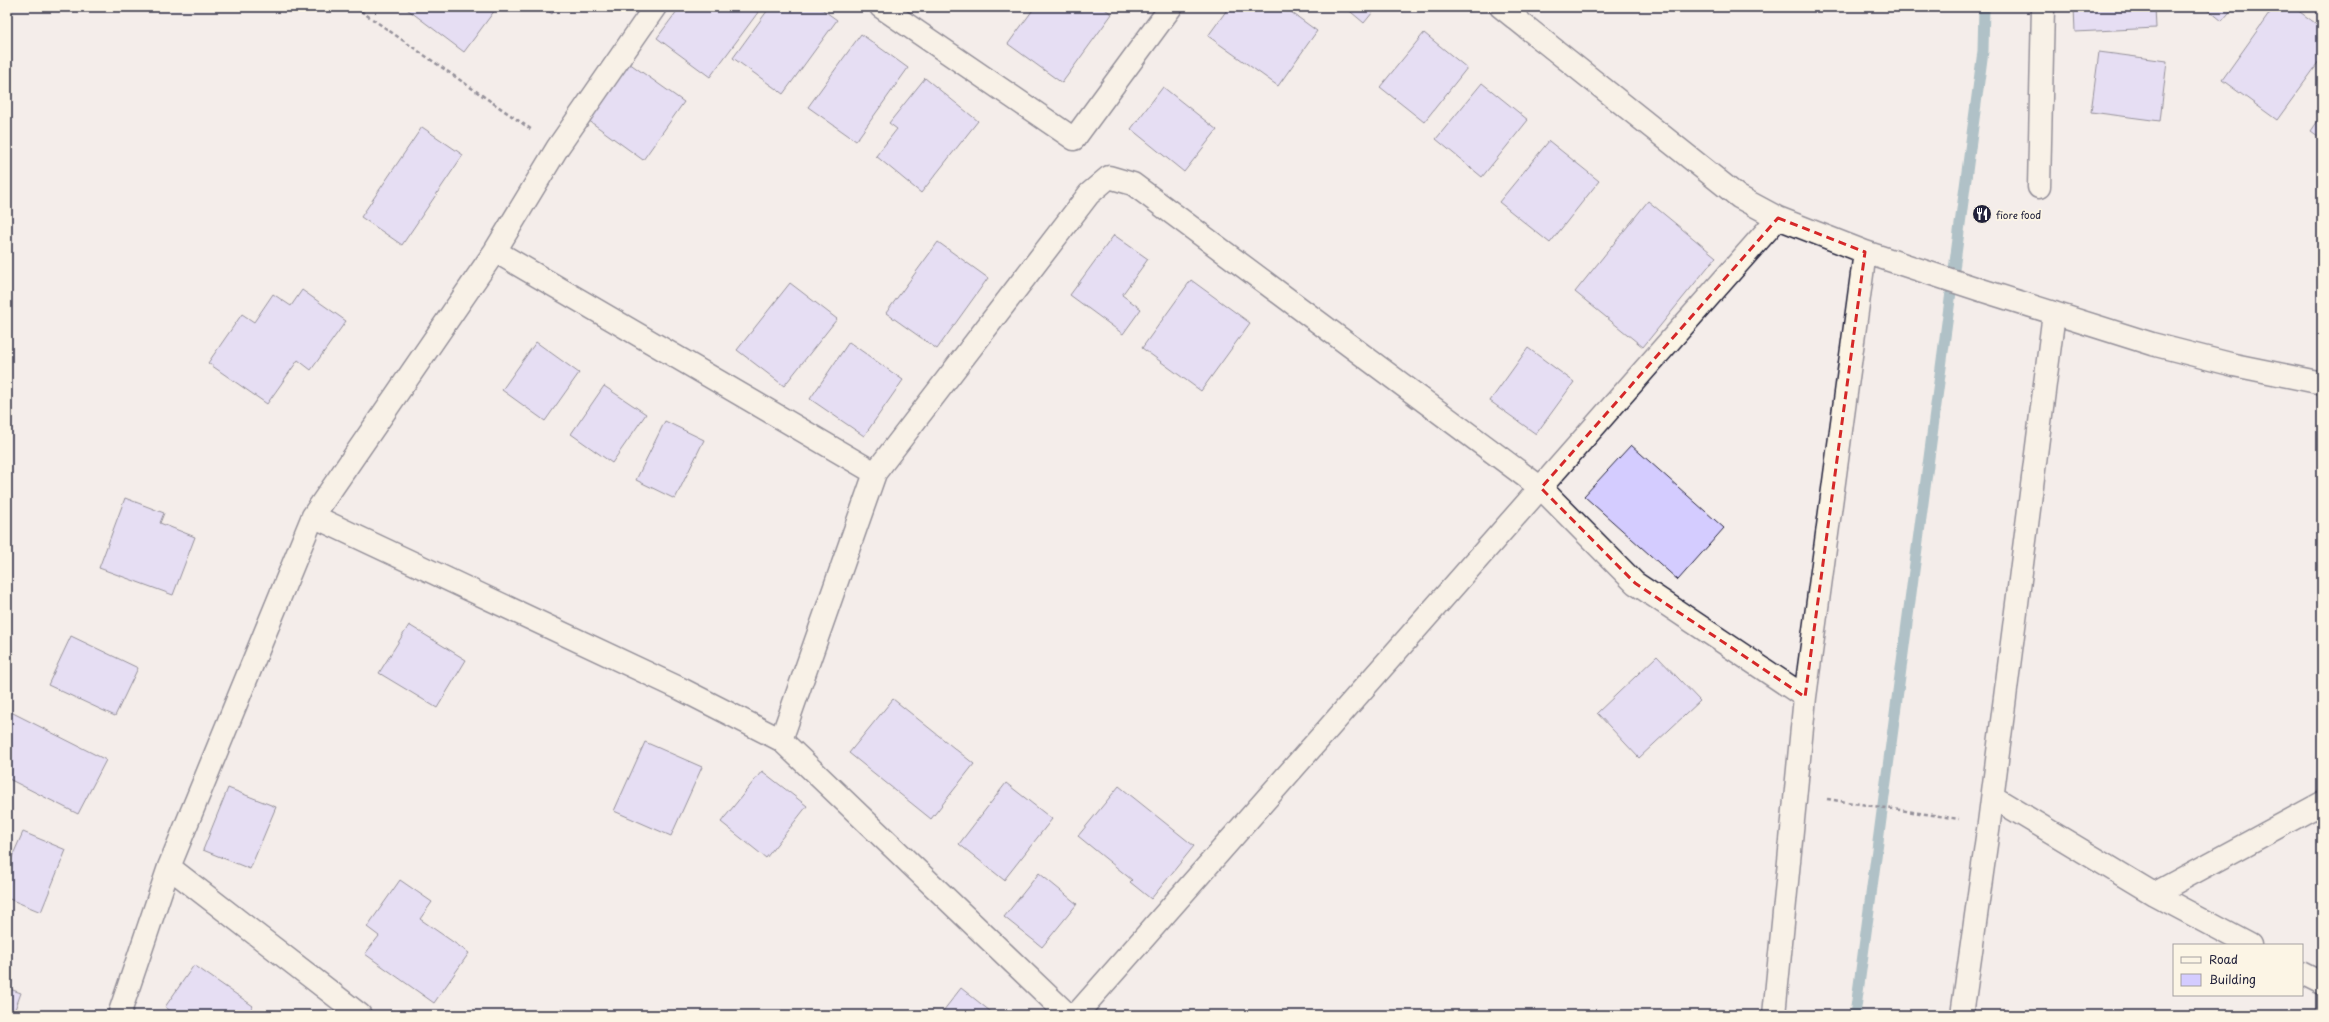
<svg xmlns="http://www.w3.org/2000/svg" width="2329" height="1022" font-family="'Playpen Sans',sans-serif">
	<style>
		.lines { fill: none; stroke-linecap: round; stroke-linejoin: round }
		.stream { stroke: #5d8d9d; stroke-width: 11 }
		.building { fill: #d4ccff; stroke: #22223b }
		.minor-casing { stroke: #22223b; stroke-width: 25 }
		.path { stroke: #22223b; stroke-width: 2.5; stroke-dasharray: 4 3; stroke-linecap: butt }
		.minor { stroke: #fcf5e5; stroke-width: 22 }
		.marked { fill: none; stroke: #d62828; stroke-width: 3; stroke-dasharray: 8 5; stroke-linejoin: round }
		.labels { text-anchor: middle; dominant-baseline: central; stroke-width: 3.5; stroke-linejoin: round; paint-order: stroke }
		.poi-label { font-size: 10px; fill: #22223b; stroke: #fcf5e5; text-anchor: start }
	</style>
	<rect width="100%" height="100%" fill="#f4edea"/>
	<filter id="ink" filterUnits="userSpaceOnUse"><feTurbulence type="fractalNoise" baseFrequency=".025" numOctaves="2"/><feDisplacementMap in="SourceGraphic" scale="8" xChannelSelector="R" yChannelSelector="G"/><feConvolveMatrix kernelMatrix="1 2 1 2 8 2 1 2 1" color-interpolation-filters="sRGB"/></filter>
	<g filter="url(#ink)">
		<g class="lines">
			<path class="stream" d="M1855 1015 1983 51 1984 7"/>
		</g>
		<path class="building" d="M409 7H491L495 10 464 52 407 9Z
			M542 7H557L552 14Z
			M680 7H762L710 77 657 38Z
			M770 7H819L837 20 783 94 733 58Z
			M1035 7H1102L1112 14 1062 83 1008 44Z
			M1229 7H1284L1317 31 1278 86 1208 36Z
			M1345 7H1377L1364 23Z
			M2074 7H2155L2156 28 2075 32Z
			M2205 7H2234L2222 21Z
			M2274 7H2293L2322 28V58L2277 120 2222 80Z
			M1424 33 1467 68 1424 122 1380 87Z
			M861 34 908 68 856 141 808 107Z
			M2099 52 2167 61 2160 121 2091 112Z
			M629 63 684 102 643 160 588 120Z
			M925 78 978 121 921 193 876 156 897 129 889 123Z
			M1482 83 1528 120 1482 177 1436 139Z
			M1163 87 1217 130 1184 172 1131 129Z
			M2322 115V139L2311 131Z
			M422 127 463 155 402 245 361 217Z
			M1549 141 1599 181 1550 243 1499 202Z
			M1648 201 1716 257 1643 347 1575 292Z
			M1114 235 1148 259 1122 295 1141 309 1123 334 1070 295Z
			M938 242 988 278 937 349 886 313Z
			M1191 280 1250 323 1201 391 1142 348Z
			M790 283 837 319 784 386 737 350Z
			M302 290 346 321 311 370 298 360 267 404 208 363 242 314 254 322 273 294 291 306Z
			M536 342 579 373 545 421 502 390Z
			M849 342 903 380 864 436 810 399Z
			M1528 348 1574 382 1536 434 1490 401Z
			M604 386 646 414 612 463 571 434Z
			M665 421 704 440 675 499 636 480Z
			M1631 445 1724 528 1678 580 1584 496Z
			M125 498 164 513 160 523 195 537 173 595 99 568Z
			M409 625 466 660 437 708 379 673Z
			M71 636 138 668 115 716 48 685Z
			M1657 656 1700 701 1639 758 1597 713Z
			M893 699 974 764 931 819 849 753Z
			M7 710 106 760 78 814 7 778Z
			M645 742 702 767 671 836 614 811Z
			M762 771 807 806 766 858 721 822Z
			M1006 783 1052 819 1004 880 959 844Z
			M1119 786 1194 846 1151 899 1130 882 1132 880 1078 836Z
			M228 788 276 807 250 869 203 850Z
			M23 832 66 850 41 912 7 898V868Z
			M1039 873 1077 904 1042 947 1004 917Z
			M400 880 432 902 420 919 469 953 434 1003 365 954 379 936 367 927Z
			M194 965 253 1006 246 1015H177L165 1007Z
			M7 988 21 993 13 1015H7Z
			M961 988 995 1015H940Z"/>
		<g class="lines">
			<defs>
				<path id="minor" d="M881 7 1074 139 1171 7
					M1501 7 1739 197 1778 218 1865 252 1981 290 2152 344 2234 365 2322 383
					M2039 187 2043 7
					M495 251 875 473
					M313 516 681 689 781 740 1068 1015
					M781 740 875 473 1089 194 1109 177 1133 184 1541 488 1635 583 1805 697
					M1993 797 2154 894 2250 945
					M169 867 360 1015
					M2154 894 2322 803
					M2302 973 2322 983
					M119 1015 169 867 313 516 495 251 558 147 655 7
					M1076 1015 1778 218
					M1774 1015 1805 697 1865 252
					M1962 1015 1989 823 2054 313"/>
			</defs>
			<use href="#minor" class="minor-casing"/>
			<path class="path" d="M355 7 532 130
				M1827 799 1959 819"/>
			<use href="#minor" class="minor"/>
		</g>
	</g>
	<path d="M0 0H2329V1022H0ZM1778 218 1865 252 1805 697 1635 583 1541 488Z" fill="#f4edea" fill-opacity=".55" fill-rule="evenodd"/>
	<path class="marked" d="M1778 218 1865 252 1805 697 1635 583 1541 488Z"/>
	<defs>
		<symbol id="restaurant-disc" viewBox="-11 -11 22 22"><circle r="9.5" fill="#22223b" stroke="#fcf5e5"/><path d="M-5-6h1v4h1v-4h1v4h1v-4h1v5L-1.5 .5V6h-2V.5L-5-1ZM5-6V6H3V1.5H1.5Q1.5-4 5-6Z" fill="#fff"/></symbol>
	</defs>
	<g fill-rule="evenodd">
		<use href="#restaurant-disc" x="1971" y="203" width="22" height="22"/>
	</g>
	<g class="labels">
		<g class="poi-label">
			<text x="1996" y="214">fiore food</text>
		</g>
	</g>
	<rect width="2329" height="1022" fill="none" stroke="#fcf5e5" stroke-width="24"/>
	<rect x="12" y="12" width="2305" height="998" fill="none" stroke="#22223b" stroke-width="1.5" filter="url(#ink)"/>
	<rect x="2173" y="944" width="130" height="52" fill="#fcf5e5" stroke="#a5a1a1"/>
	<rect x="2181" y="957" width="20" height="6" fill="#fcf5e5" stroke="#a5a1a1"/>
	<text x="2209" y="964" font-size="12" fill="#22223b">Road</text>
	<rect x="2181" y="974" width="20" height="12" fill="#d4ccff" stroke="#a5a1a1"/>
	<text x="2209" y="984" font-size="12" fill="#22223b">Building</text>
</svg>
